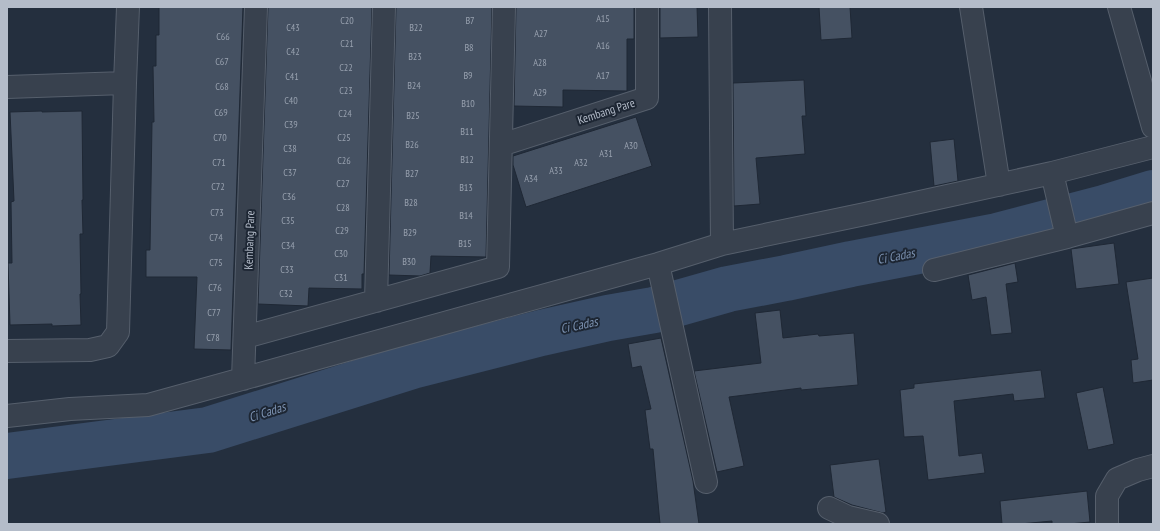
<svg xmlns="http://www.w3.org/2000/svg" width="1160" height="531" font-family="'PT Sans Narrow',sans-serif">
	<style>
		.lines { fill: none; stroke-linecap: round; stroke-linejoin: round }
		.river { stroke: #394c67; stroke-width: 46 }
		.building { fill: #455162; stroke: #1f2835 }
		.minor-casing { stroke: #565f6c; stroke-width: 24 }
		.minor { stroke: #38414e; stroke-width: 22 }
		.labels { text-anchor: middle; dominant-baseline: central; stroke-width: 4; stroke-linejoin: round; paint-order: stroke }
		.number-label { font-size: 10px; fill: #98a1af }
		.street-label { font-size: 12px; fill: #b4bcc9; stroke: #1d2633 }
		.water-label { font-size: 13px; font-style: italic; fill: #7c92b1; stroke: #1d2633 }
	</style>
	<rect width="100%" height="100%" fill="#242f3e"/>
	<g class="lines">
		<path class="river" d="M7 456 208 430 412 366 541 333 608 318 654 310 728 289 786 278 851 264 997 236 1104 208 1153 193"/>
	</g>
	<path class="building" d="M159 7H243L231 350 194 349 197 277H146V250H150L152 122H154L153 66H156V35H159Z
		M268 7H372L364 274H362V289L309 288 308 306 258 304Z
		M396 7H492L486 257 431 256 430 273 420 276 389 275Z
		M516 7H634V39H627V91L563 90V107L514 106Z
		M660 7H697L698 37 660 38Z
		M819 7H850L852 38 821 40Z
		M804 80 806 116H802L805 154 756 158 760 204 734 206 733 83Z
		M42 111V112L82 111 83 200H82L83 234H80L81 294H80L81 325 52 326V324L10 325 8 263H12L11 202 14 201 10 112Z
		M636 117 652 166 526 207 513 165V156Z
		M954 139 958 181 934 186 930 142Z
		M1114 243 1119 284 1076 289 1071 249Z
		M1015 263 1018 282 1006 284 1012 333 991 335 986 297 972 300 968 275Z
		M1153 278V380L1133 383 1131 360 1138 359 1126 282Z
		M780 310 783 338 818 334 819 336 854 333 858 385 801 390V388L729 397 744 466 717 472 694 371 761 363 755 313Z
		M661 338 693 481 699 524H660L653 449H650L645 410 651 409 641 366 632 368 628 344Z
		M1041 370 1045 398 1014 401 1013 394 954 401 959 456 982 453 985 473 928 480 923 436 904 437 900 390 914 388V384Z
		M1103 387 1114 444 1088 450 1076 393Z
		M879 459 886 512 883 513 852 505 834 497 830 465Z
		M1087 491 1090 522 1069 524H1052V521L1020 524H1002L1000 501Z"/>
	<g class="lines">
		<defs>
			<path id="minor" d="M720 7 722 244
				M971 7 999 185
				M1119 7 1153 127
				M7 87 125 83
				M501 145 647 98V7
				M1052 173 1067 237 1153 213
				M658 264 706 482
				M934 270 1067 237
				M376 301 384 7
				M245 337 498 267 504 7
				M7 351 90 350 108 346 118 332 125 83 128 7
				M243 379 256 7
				M7 416 70 409 148 405 658 264 722 244 865 214 1052 173 1153 147
				M829 508 848 517 878 524
				M1107 524V496L1117 479 1138 470 1153 466"/>
		</defs>
		<use href="#minor" class="minor-casing"/>
		<use href="#minor" class="minor"/>
	</g>
	<g class="labels">
		<g class="number-label">
			<text x="603" y="18">A15</text>
			<text x="347" y="20">C20</text>
			<text x="470" y="20">B7</text>
			<text x="293" y="27">C43</text>
			<text x="416" y="27">B22</text>
			<text x="541" y="33">A27</text>
			<text x="223" y="36">C66</text>
			<text x="347" y="43">C21</text>
			<text x="603" y="45">A16</text>
			<text x="469" y="47">B8</text>
			<text x="293" y="51">C42</text>
			<text x="415" y="56">B23</text>
			<text x="222" y="61">C67</text>
			<text x="540" y="62">A28</text>
			<text x="346" y="67">C22</text>
			<text x="468" y="75">B9</text>
			<text x="603" y="75">A17</text>
			<text x="292" y="76">C41</text>
			<text x="414" y="85">B24</text>
			<text x="222" y="86">C68</text>
			<text x="346" y="90">C23</text>
			<text x="540" y="92">A29</text>
			<text x="291" y="100">C40</text>
			<text x="468" y="103">B10</text>
			<text x="221" y="112">C69</text>
			<text x="345" y="113">C24</text>
			<text x="413" y="115">B25</text>
			<text x="291" y="124">C39</text>
			<text x="467" y="131">B11</text>
			<text x="220" y="137">C70</text>
			<text x="344" y="137">C25</text>
			<text x="412" y="144">B26</text>
			<text x="631" y="145">A30</text>
			<text x="290" y="148">C38</text>
			<text x="606" y="153">A31</text>
			<text x="467" y="159">B12</text>
			<text x="344" y="160">C26</text>
			<text x="219" y="162">C71</text>
			<text x="581" y="162">A32</text>
			<text x="556" y="170">A33</text>
			<text x="290" y="172">C37</text>
			<text x="412" y="173">B27</text>
			<text x="531" y="178">A34</text>
			<text x="343" y="183">C27</text>
			<text x="218" y="186">C72</text>
			<text x="466" y="187">B13</text>
			<text x="289" y="196">C36</text>
			<text x="411" y="202">B28</text>
			<text x="343" y="207">C28</text>
			<text x="217" y="212">C73</text>
			<text x="466" y="215">B14</text>
			<text x="288" y="220">C35</text>
			<text x="342" y="230">C29</text>
			<text x="410" y="232">B29</text>
			<text x="216" y="237">C74</text>
			<text x="465" y="243">B15</text>
			<text x="288" y="245">C34</text>
			<text x="341" y="253">C30</text>
			<text x="409" y="261">B30</text>
			<text x="216" y="262">C75</text>
			<text x="287" y="269">C33</text>
			<text x="341" y="277">C31</text>
			<text x="215" y="287">C76</text>
			<text x="286" y="293">C32</text>
			<text x="214" y="312">C77</text>
			<text x="213" y="337">C78</text>
		</g>
		<g class="street-label">
			<text transform="translate(606 111) rotate(-18)">Kembang Pare</text>
			<text transform="translate(249 240) rotate(-88)">Kembang Pare</text>
		</g>
		<g class="water-label">
			<text transform="translate(896 256) rotate(-11)">Ci Cadas</text>
			<text transform="translate(579 325) rotate(-12)">Ci Cadas</text>
			<text transform="translate(267 412) rotate(-18)">Ci Cadas</text>
		</g>
	</g>
	<rect width="1160" height="531" fill="none" stroke="#b4bcc9" stroke-width="16"/>
</svg>
